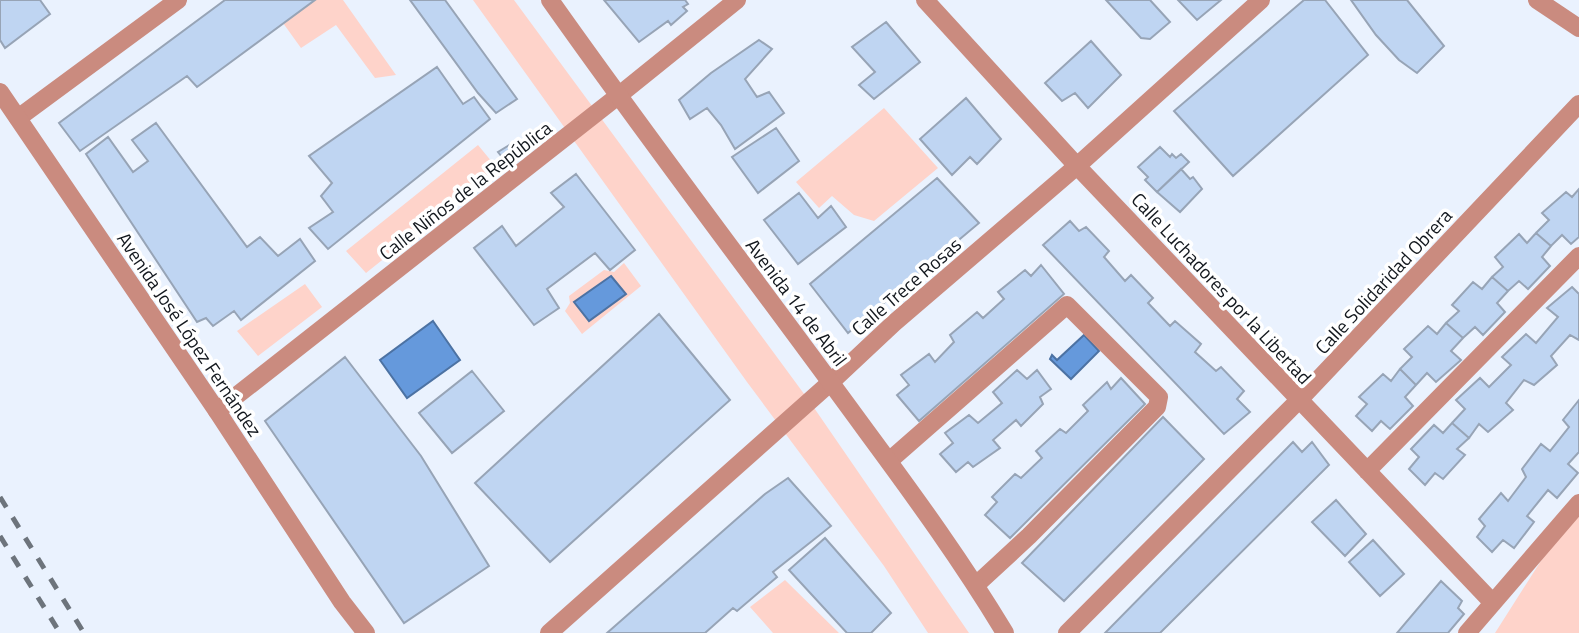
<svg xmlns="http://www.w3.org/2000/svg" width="1579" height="633" font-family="'Titillium Web',sans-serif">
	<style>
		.green { fill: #fed3ca }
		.water { fill: #6599dc; stroke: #4c72a3; stroke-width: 2 }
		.building { fill: #bfd5f2; stroke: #97a4b6; stroke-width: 2 }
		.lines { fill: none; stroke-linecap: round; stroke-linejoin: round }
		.minor { stroke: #ca8b7f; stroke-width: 18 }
		.tertiary { stroke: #ca8b7f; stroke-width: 18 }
		.rail { stroke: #6d747c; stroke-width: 5; stroke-dasharray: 12 12; stroke-linecap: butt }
		.labels { text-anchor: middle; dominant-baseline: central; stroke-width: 7; stroke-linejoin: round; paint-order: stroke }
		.street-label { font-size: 19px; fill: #12171d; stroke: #fff }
	</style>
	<rect width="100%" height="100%" fill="#eaf2fe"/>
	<path class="green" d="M315 0H343L396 75 375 78 336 25 301 48 283 23Z
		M473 0H514L810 402 969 633H928L884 566 747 382Z
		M884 108 938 168 874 221 854 215 832 196 819 208 796 182Z
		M478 145 497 168 366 273 346 251Z
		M624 263 641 286 582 334 565 311 570 303 569 296 604 270 614 272Z
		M305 284 322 307 258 356 237 331Z
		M1579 505V633H1495L1572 512Z
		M785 580 839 633H773L750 607Z"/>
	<path class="water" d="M611 276 626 294 589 321 574 302Z
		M433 321 460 360 407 398 380 360Z
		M1084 335 1099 351 1071 379 1050 359 1052 355 1057 360Z"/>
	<path class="building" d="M0 0H40L50 14 5 48 0 40Z
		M225 0H315L197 87 187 76 80 151 59 123Z
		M410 0H445L517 99 496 113 478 93Z
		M604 0H685L688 4 683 7 687 11 671 25 668 21 639 42Z
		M1106 0H1150L1170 22 1150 39 1141 38Z
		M1178 0H1221L1197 20Z
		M1304 0H1325L1368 55 1233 176 1174 111Z
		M1351 0H1407L1444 46 1417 73 1399 60 1376 35Z
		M886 22 920 62 874 99 859 85 875 72 852 47Z
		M759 40 772 49 745 79 757 97 769 92 784 113 735 149 721 125 707 108 690 119 679 100 711 73Z
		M1091 41 1121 75 1088 108 1075 93 1062 101 1045 83Z
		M437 67 463 104 474 97 490 119 328 249 309 228 333 212 321 196 332 183 309 156Z
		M966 98 1001 139 977 164 970 157 952 175 920 139Z
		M156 123 247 247 260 237 278 256 300 239 315 261 241 320 234 311 213 326 206 318 197 322 86 154 108 137 133 172 148 161 132 140Z
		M776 128 799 161 758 193 732 157Z
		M519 139 526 149 506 162 498 152Z
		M1160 147 1170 157 1172 154 1176 158 1181 154 1189 162 1157 192 1145 180 1148 177 1138 167Z
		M1181 169 1190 179 1193 177 1202 189 1180 212 1157 192Z
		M576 174 635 250 610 270 595 253 547 289 559 308 534 325 474 248 502 226 516 246 564 207 551 193Z
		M937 178 979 223 848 333 810 284Z
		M1579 189V237L1571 244 1562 235 1551 246 1536 233 1549 220 1542 213 1566 192 1572 197Z
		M799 193 818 218 831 206 846 227 798 264 764 220Z
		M1070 221 1079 231 1086 227 1109 251 1104 257 1125 281 1131 275 1153 298 1148 303 1170 326 1175 321 1201 344 1195 352 1216 371 1221 367 1244 391 1237 399 1250 412 1224 434 1043 245Z
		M1536 233 1551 246 1542 257 1550 266 1528 289 1519 281 1508 291 1492 277 1503 267 1495 257 1519 234 1527 243Z
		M1041 265 1064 294 919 421 897 395 909 385 901 375 929 354 935 362 954 342 950 335 977 312 983 318 1004 299 998 292 1025 270 1031 276Z
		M1492 277 1508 291 1497 303 1505 312 1483 335 1475 327 1463 338 1446 323 1459 311 1452 305 1473 282 1482 289Z
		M1572 287 1579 294V340L1570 335 1551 356 1557 365 1534 385 1524 380 1506 403 1513 410 1488 432 1479 424 1469 438 1452 423 1465 409 1456 400 1480 378 1489 387 1511 365 1502 357 1526 334 1536 343 1558 317 1547 308Z
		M659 314 730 400 550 562 475 483Z
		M1446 323 1463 338 1451 351 1461 360 1436 382 1427 373 1416 385 1400 369 1412 357 1404 349 1428 326 1437 334Z
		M345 357 421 456 489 566 404 623 265 421Z
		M1400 369 1416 385 1405 397 1413 406 1390 429 1381 421 1372 431 1356 416 1367 404 1359 397 1383 374 1391 381Z
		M1017 370 1027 379 1037 370 1051 389 1040 397 1043 404 1021 426 1016 420 993 440 1000 448 973 467 968 462 956 472 940 454 953 443 945 433 969 415 978 423 1002 403 993 392Z
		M472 371 504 411 452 453 419 413Z
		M1121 378 1145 404 1010 538 985 515 997 502 992 497 1015 474 1021 478 1042 458 1036 451 1060 429 1066 433 1088 411 1083 405 1107 382 1111 389Z
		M1579 400V452L1568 464 1578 473 1557 498 1548 490 1527 516 1534 522 1514 548 1503 540 1492 552 1477 537 1485 526 1479 519 1501 493 1508 501 1526 477 1522 469 1541 444 1550 451 1569 427 1563 420Z
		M1163 417 1204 459 1064 601 1022 563Z
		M1452 423 1469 438 1457 449 1465 455 1443 479 1435 473 1425 485 1409 469 1419 457 1411 449 1434 425 1443 433Z
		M1293 442 1302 452 1312 442 1329 465 1160 633H1105Z
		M788 478 831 526 773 572 777 577 737 611 733 608 705 633H607L765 494Z
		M1336 500 1366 534 1345 556 1312 522Z
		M825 538 891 613 871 633H847L789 570Z
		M1373 540 1404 574 1380 596 1349 562Z
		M1441 581 1462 601 1458 608 1464 614 1448 633H1397Z"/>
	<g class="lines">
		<path class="minor" d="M925 0 1077 166 1493 603
			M18 118 178 0
			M217 411 618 96 737 0
			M889 461 1067 305 1159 397 1157 407 1029 536 976 585
			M1367 471 1579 256
			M549 633 831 382 894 323 1077 166 1261 0
			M1067 633 1299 400 1579 104
			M1467 633 1579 503"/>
		<path class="tertiary" d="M550 0C653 146 762 288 867 432 915 497 963 563 1005 633
			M1537 0 1579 28
			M0 92 217 411 342 602 366 633"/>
		<path class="rail" d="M0 497 84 633
			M0 536 60 633"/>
	</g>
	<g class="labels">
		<g class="street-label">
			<text transform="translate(465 190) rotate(-38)">Calle Niños de la República</text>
			<text transform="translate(1383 281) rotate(-47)">Calle Solidaridad Obrera</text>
			<text transform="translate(906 286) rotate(-41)">Calle Trece Rosas</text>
			<text transform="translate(1222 288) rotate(47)">Calle Luchadores por la Libertad</text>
			<text transform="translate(797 302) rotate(53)">Avenida 14 de Abril</text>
			<text transform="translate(190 334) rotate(56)">Avenida José López Fernández</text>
		</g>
	</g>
</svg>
